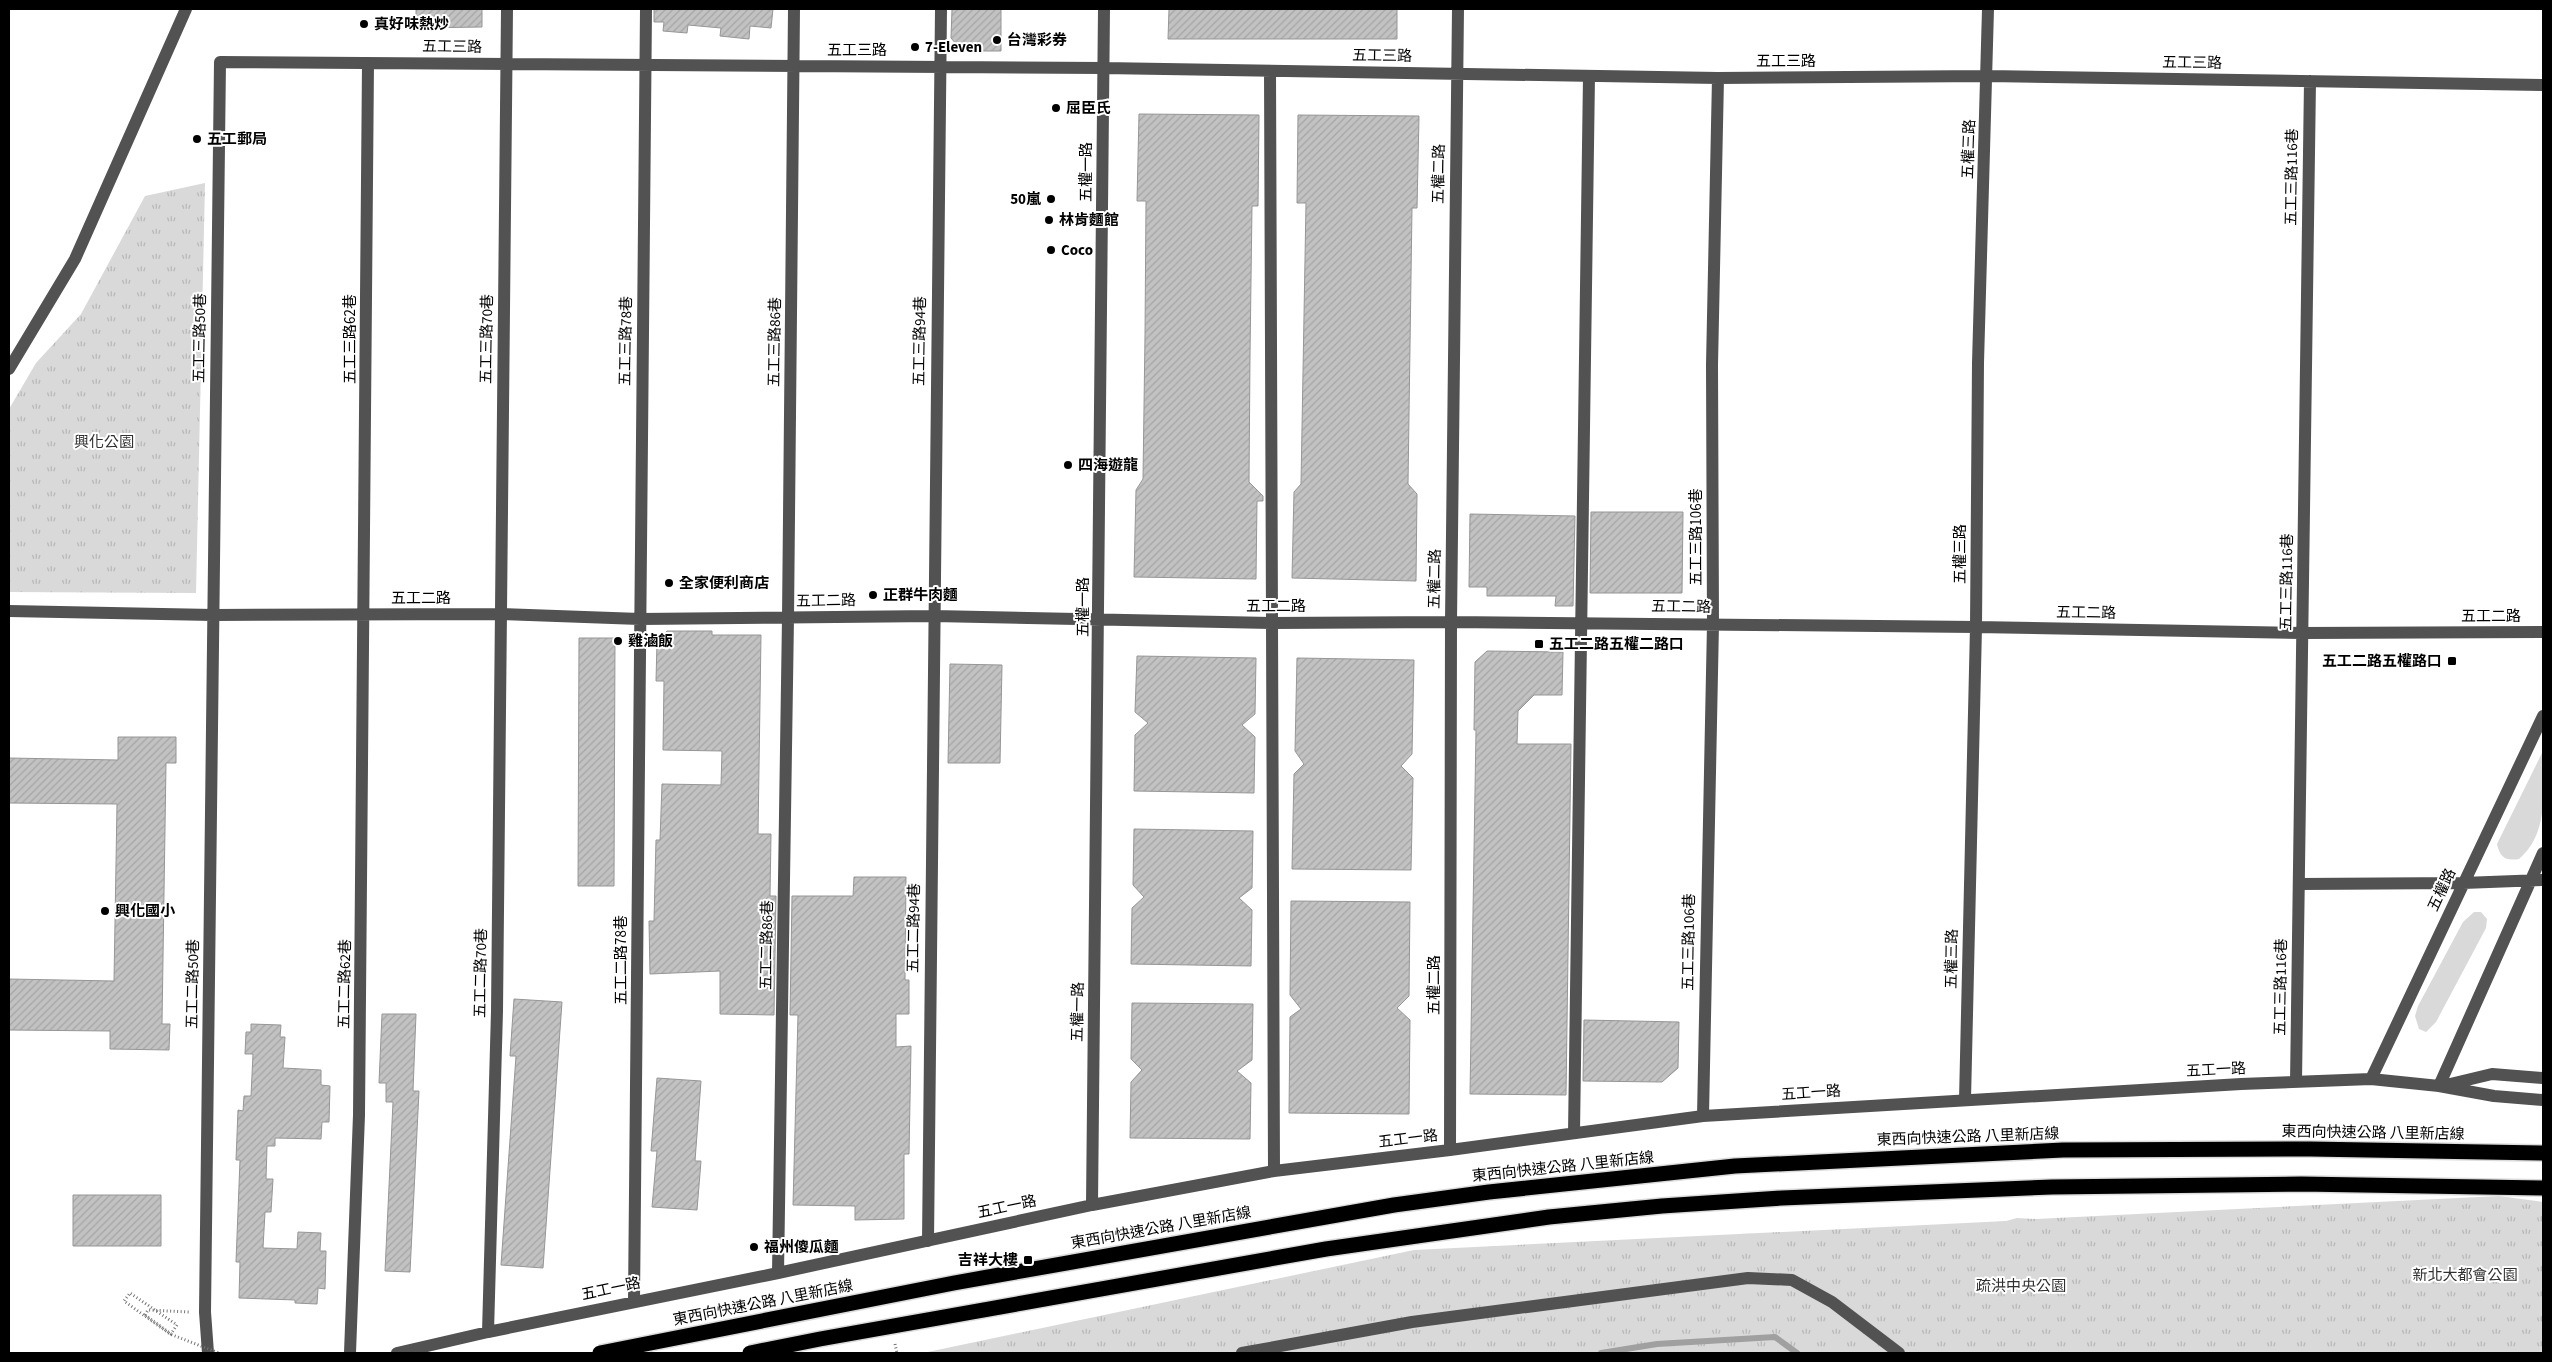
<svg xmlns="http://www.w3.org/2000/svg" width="2552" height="1362" font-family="'Source Sans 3','Noto Sans TC',sans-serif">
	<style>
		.grass { fill: #d9d9d9 }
		.park { fill: url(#park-tufts) }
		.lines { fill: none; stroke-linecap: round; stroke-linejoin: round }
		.stream { stroke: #a0a0a0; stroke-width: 6 }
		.building { fill: url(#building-hatch); stroke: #969696 }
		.path { stroke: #747474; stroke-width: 3; stroke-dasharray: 1 2.5; stroke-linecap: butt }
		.minor { stroke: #525252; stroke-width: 12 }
		.highway-bridge-casing { stroke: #dbdbdb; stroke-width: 18; stroke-linecap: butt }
		.path-bridge { stroke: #747474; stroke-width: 3; stroke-dasharray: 1 2.5; stroke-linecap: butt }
		.highway-bridge { stroke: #000; stroke-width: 15 }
		.poi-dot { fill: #000; stroke: #fff; stroke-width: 2 }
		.labels { text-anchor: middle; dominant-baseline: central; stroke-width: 4; stroke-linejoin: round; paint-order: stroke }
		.poi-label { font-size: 15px; font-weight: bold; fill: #000; stroke: #fff; text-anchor: start }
		.street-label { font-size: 15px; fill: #000; stroke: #fff }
		.park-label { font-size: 15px; fill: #303030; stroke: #fff }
	</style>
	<defs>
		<pattern id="park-tufts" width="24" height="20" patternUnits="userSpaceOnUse" patternTransform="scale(1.25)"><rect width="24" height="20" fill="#d9d9d9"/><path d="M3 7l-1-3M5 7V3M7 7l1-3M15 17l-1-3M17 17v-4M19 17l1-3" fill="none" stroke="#b8b8b8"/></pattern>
		<pattern id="building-hatch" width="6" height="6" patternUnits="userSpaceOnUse" patternTransform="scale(1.25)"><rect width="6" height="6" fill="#c2c2c2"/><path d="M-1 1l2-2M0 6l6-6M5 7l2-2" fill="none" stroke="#a5a5a5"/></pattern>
	</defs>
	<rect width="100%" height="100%" fill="#fff"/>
	<path class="grass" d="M2543 751C2543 787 2550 833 2519 859 2506 861 2500 858 2497 844Z
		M2474 912H2481L2487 919 2486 928 2436 1022 2426 1032 2419 1029 2415 1016 2418 1006 2463 922Z"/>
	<path class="park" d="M205 183 196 593 9 592V409L36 363 81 314 145 196Z
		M2499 1196 2543 1202V1353H923L1414 1250 2006 1221 2017 1218 2036 1219Z"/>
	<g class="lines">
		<path class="stream" d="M1601 1353 1657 1344 1775 1337 1797 1353"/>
	</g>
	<path class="building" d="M416 9H482V27L416 28Z
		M654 9H773L771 28 750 26 749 39 720 36 721 28 688 25 687 33 663 31 664 22H654Z
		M952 9H1001V51H962L951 38Z
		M1169 9H1397V39H1168Z
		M1139 114 1259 115 1258 206H1252L1250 356 1249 482 1263 496V501H1257L1256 579 1134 577 1136 490 1143 479 1145 335 1146 201H1137Z
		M1298 115 1419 116 1417 208H1412L1408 484 1417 494 1416 581 1292 578 1294 492 1301 484 1306 203H1297Z
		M1591 512H1683L1682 593H1590Z
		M1470 514 1575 516 1573 606H1555L1556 596H1487V587H1469Z
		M667 631H712V635H761L758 834H771L770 896H776L774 1015 720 1014V971L650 974 649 921H654L656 840H660L662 784 721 785 722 751 663 750 664 681H656L657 642Z
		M579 638H615L614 886H578Z
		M1487 651 1563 652 1562 695H1534L1518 711 1517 744H1571L1566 1095 1470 1094 1476 730H1474L1475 662Z
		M1137 656 1256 658 1255 714 1242 725 1255 737 1254 793 1134 791 1135 735 1148 723 1135 712Z
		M1297 658 1414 660 1412 754 1401 766 1413 778 1411 870 1292 869 1294 774 1304 764 1295 751Z
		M950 664 1002 665 1000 763H948Z
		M118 737H176V763H166L162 1024H170L169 1050 110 1049V1031L9 1030V979L114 981 117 804 9 803V758L118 760Z
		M1134 829 1253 831 1252 888 1239 898 1252 910 1251 966 1131 964 1132 908 1144 897 1133 885Z
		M854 877H906L905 980H909V1014H896V1047L911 1046 909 1154H904V1219L855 1220V1206L793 1205 798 1015H790L792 896H853Z
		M1291 901 1410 902 1409 996 1397 1008 1410 1020 1409 1114 1289 1113 1290 1017 1301 1009 1290 995Z
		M514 999 562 1002 543 1268 501 1265 516 1056H510Z
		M1132 1003 1253 1004 1252 1060 1237 1071 1251 1083 1250 1139 1130 1138 1131 1082 1142 1070 1131 1059Z
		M382 1014H416L413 1091H419L410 1272 385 1271 393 1102H386V1083H379Z
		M1584 1020 1679 1022 1678 1068 1662 1082 1583 1081Z
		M251 1024 281 1025 280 1037H285L283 1068 321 1070V1085L330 1086 329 1122H322L321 1139 275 1138V1146H267L266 1179H273L271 1212H265L263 1248 297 1249 298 1232 321 1233 320 1251H326L325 1289 318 1288 317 1304 295 1303V1300L239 1298 240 1262H236L240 1160H236L238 1110 243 1111 244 1096H251L253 1054H245L246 1032H251Z
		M657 1078 701 1081 695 1161H701L697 1210 652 1207 657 1151H651Z
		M73 1195H161V1246H73Z"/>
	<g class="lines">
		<path class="path" d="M145 1315 148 1310 189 1312
			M895 1344 897 1353"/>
		<path class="minor" d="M1270 71 1274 1171
			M9 369 75 259 186 9
			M9 611 213 615 501 614 640 619 934 616 1271 623 1451 622 1976 627 2302 633 2543 632
			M2299 884 2463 883 2543 880
			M2371 1079 2543 716
			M2296 1082 2310 81
			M2446 1085 2492 1074 2543 1078
			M2439 1086 2543 853
			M1965 1100 1976 627 1978 363 1988 9
			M1703 1116 1713 624 1712 365 1718 78
			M1574 1133 1589 76
			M1450 1150 1451 622 1458 9
			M1092 1205 1104 9
			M928 1241 941 9
			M778 1273 788 618 794 9
			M634 1301 646 9
			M488 1332 497 1011 507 9
			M208 1353 205 1312 220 62 1103 68 1718 78 1988 76 2543 85
			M350 1353 359 1115 368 63
			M397 1353 488 1332 778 1273 1092 1205 1274 1171 1450 1150 1703 1116 2241 1084 2371 1079 2439 1086 2494 1096 2543 1100
			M1242 1353 1412 1322 1748 1278 1792 1280 1832 1302 1899 1353"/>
		<defs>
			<path id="highway-bridge" d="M600 1353 954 1283 1394 1205 1489 1192 1735 1166 2063 1150 2310 1149 2543 1153
				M750 1353 820 1339 1326 1249 1549 1217 1662 1206 1782 1198 2052 1187 2301 1184 2543 1188"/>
		</defs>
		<use href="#highway-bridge" class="highway-bridge-casing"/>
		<path class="path-bridge" d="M145 1315 171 1334 177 1325 130 1293 124 1301 170 1334 219 1353"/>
		<use href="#highway-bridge" class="highway-bridge"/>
	</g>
	<g class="poi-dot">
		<circle cx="364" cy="24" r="5"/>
		<circle cx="997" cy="40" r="5"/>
		<circle cx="915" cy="47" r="5"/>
		<circle cx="1056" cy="108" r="5"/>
		<circle cx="197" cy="139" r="5"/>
		<circle cx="1051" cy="199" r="5"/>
		<circle cx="1049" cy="220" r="5"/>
		<circle cx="1051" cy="250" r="5"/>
		<circle cx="1068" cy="465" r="5"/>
		<circle cx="669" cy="583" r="5"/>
		<circle cx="873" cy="595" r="5"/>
		<circle cx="618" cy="641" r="5"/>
		<rect x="1534" y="639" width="10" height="10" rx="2.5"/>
		<rect x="2447" y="656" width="10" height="10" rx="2.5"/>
		<circle cx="105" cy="911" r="5"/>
		<circle cx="754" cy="1247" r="5"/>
		<rect x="1023" y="1255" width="10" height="10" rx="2.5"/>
	</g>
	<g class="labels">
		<g class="poi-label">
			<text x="374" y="24">真好味熱炒</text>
			<text x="1007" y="40">台灣彩券</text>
			<text x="925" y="47">7-Eleven</text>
			<text x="1066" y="108">屈臣氏</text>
			<text x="207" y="139">五工郵局</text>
			<text x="1041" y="199" text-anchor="end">50嵐</text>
			<text x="1059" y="220">林肯麵館</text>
			<text x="1061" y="250">Coco</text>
			<text x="1078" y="465">四海遊龍</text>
			<text x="679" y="583">全家便利商店</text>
			<text x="883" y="595">正群牛肉麵</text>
			<text x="628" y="641">雞滷飯</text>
			<text x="1549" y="644">五工二路五權二路口</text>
			<text x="2442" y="661" text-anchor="end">五工二路五權路口</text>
			<text x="115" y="911">興化國小</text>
			<text x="764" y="1247">福州傻瓜麵</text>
			<text x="1018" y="1260" text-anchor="end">吉祥大樓</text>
		</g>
		<g class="street-label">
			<text transform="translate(452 47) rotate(1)">五工三路</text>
			<text x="857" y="50">五工三路</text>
			<text transform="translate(1382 56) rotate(1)">五工三路</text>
			<text x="1786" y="61">五工三路</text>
			<text transform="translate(2192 63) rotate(1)">五工三路</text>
			<text transform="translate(1969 149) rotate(-88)">五權三路</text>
			<text transform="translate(1086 172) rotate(-90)">五權一路</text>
			<text transform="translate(1439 174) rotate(-89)">五權二路</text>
			<text transform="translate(2292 177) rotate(-89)">五工三路116巷</text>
			<text transform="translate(200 338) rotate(-89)">五工三路50巷</text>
			<text transform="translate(350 339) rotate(-90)">五工三路62巷</text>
			<text transform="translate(487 339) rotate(-89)">五工三路70巷</text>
			<text transform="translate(626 341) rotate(-89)">五工三路78巷</text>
			<text transform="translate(920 341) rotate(-89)">五工三路94巷</text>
			<text transform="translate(775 342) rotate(-89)">五工三路86巷</text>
			<text transform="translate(1696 537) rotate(-90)">五工三路106巷</text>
			<text transform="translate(1960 554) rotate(-90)">五權三路</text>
			<text transform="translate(1435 579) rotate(-89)">五權二路</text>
			<text transform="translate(2287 582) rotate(-89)">五工三路116巷</text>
			<text x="421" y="598">五工二路</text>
			<text transform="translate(826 601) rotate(-1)">五工二路</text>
			<text x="1276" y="606">五工二路</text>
			<text transform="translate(1083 607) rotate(-90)">五權一路</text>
			<text transform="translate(1681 607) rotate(1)">五工二路</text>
			<text transform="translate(2086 613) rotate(1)">五工二路</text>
			<text x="2491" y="616">五工二路</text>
			<text transform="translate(2442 890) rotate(-65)">五權路</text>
			<text transform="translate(914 928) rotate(-89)">五工二路94巷</text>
			<text transform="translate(1689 942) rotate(-89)">五工三路106巷</text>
			<text transform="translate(767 945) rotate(-89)">五工二路86巷</text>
			<text transform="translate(1952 959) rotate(-89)">五權三路</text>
			<text transform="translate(621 960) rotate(-90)">五工二路78巷</text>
			<text transform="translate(481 973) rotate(-89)">五工二路70巷</text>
			<text transform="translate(193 984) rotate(-89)">五工二路50巷</text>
			<text transform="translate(345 984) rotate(-89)">五工二路62巷</text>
			<text transform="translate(1434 985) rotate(-90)">五權二路</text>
			<text transform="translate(2281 987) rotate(-89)">五工三路116巷</text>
			<text transform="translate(1078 1012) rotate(-89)">五權一路</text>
			<text transform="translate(2216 1070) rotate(-3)">五工一路</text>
			<text transform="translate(1811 1093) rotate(-4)">五工一路</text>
			<text transform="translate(2373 1133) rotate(1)">東西向快速公路 八里新店線</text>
			<text transform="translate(1968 1137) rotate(-2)">東西向快速公路 八里新店線</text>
			<text transform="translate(1408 1139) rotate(-7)">五工一路</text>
			<text transform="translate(1563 1167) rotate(-6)">東西向快速公路 八里新店線</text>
			<text transform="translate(1007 1207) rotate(-12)">五工一路</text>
			<text transform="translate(1161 1228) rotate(-10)">東西向快速公路 八里新店線</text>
			<text transform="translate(611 1289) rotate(-12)">五工一路</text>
			<text transform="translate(763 1303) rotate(-11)">東西向快速公路 八里新店線</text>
		</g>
		<g class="park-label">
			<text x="104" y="442">興化公園</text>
			<text x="2465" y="1275">新北大都會公園</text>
			<text x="2021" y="1286">疏洪中央公園</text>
		</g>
	</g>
	<rect width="2552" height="1362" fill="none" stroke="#000000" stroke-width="20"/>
</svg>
